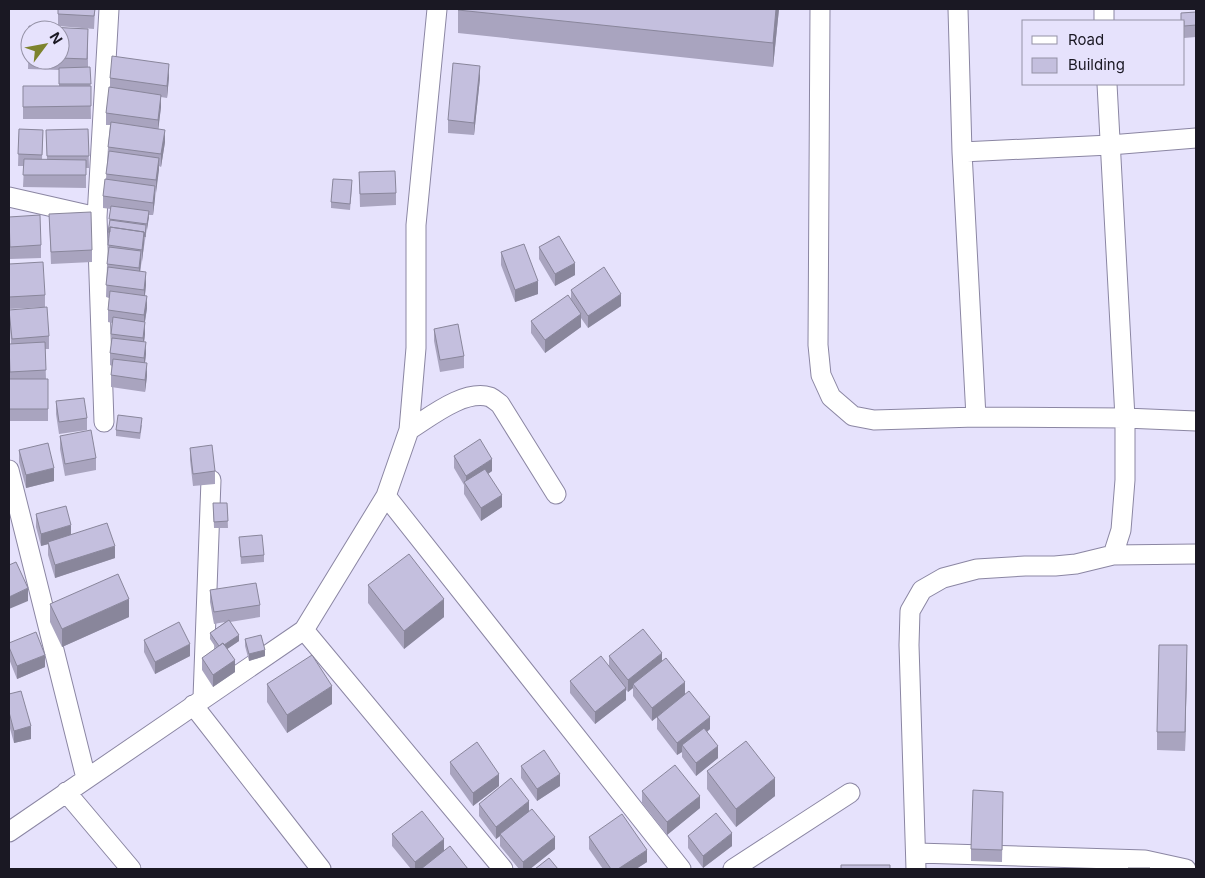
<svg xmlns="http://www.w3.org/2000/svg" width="1205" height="878" font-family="Inter,sans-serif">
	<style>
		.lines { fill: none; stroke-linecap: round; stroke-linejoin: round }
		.minor-casing { stroke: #8b86a3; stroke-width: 21 }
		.minor { stroke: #fff; stroke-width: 19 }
		.wall { fill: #a9a4bf; fill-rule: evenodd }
		.shaded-wall { fill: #89869b }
		.building { fill: #c4bfde; stroke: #89869b }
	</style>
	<rect width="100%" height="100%" fill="#e6e2fc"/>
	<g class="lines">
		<defs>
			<path id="minor" d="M820 9 818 345 821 375 831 397 853 416 874 420 976 417 1125 418 1196 421
				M958 9 962 152 976 417
				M1104 9V21
				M962 152 1110 145 1196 138
				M9 197 97 217
				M104 422 97 217 109 9
				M409 430C430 417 464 389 490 397 494 399 497 402 500 404L556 494
				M9 470 86 778
				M386 496 681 869
				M1113 555 1196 554
				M304 630 503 869
				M203 698 211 480
				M193 705 321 869
				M66 792 131 869
				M9 832 304 630 386 496 409 430 416 348V225L437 9
				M917 853 1145 860 1186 869
				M733 869 850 793
				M916 869 909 645 910 611 922 590 943 578 977 569 1025 566H1055L1076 564 1113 555 1121 530 1125 480V418L1107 84"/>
		</defs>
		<use href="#minor" class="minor-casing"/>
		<use href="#minor" class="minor"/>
	</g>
	<path class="wall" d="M58 9H95L94 29 58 26Z
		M458 9H779L773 67 458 33Z
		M1196 12V37L1184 38V21H1181V13Z
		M29 26 88 29V67H90L91 119H23V86H59V70L28 69ZM30 30H60V60H30Z
		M169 77 167 98 161 97V107L158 129 165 142 161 167 159 166 153 215H149L140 272 146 285 145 296 147 308 145 322V334L144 342 146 354 145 363 147 376 145 392 111 387V375L112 366 110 365V353L111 346V334L112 323 108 322V310L109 298 106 297 107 264 109 238H108V232L111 209 103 208V196L106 179 108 147 110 125H106V113L110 87V78Z
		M480 78 474 135 448 133V120Z
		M19 129 43 130 42 160H47L46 130 88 129 89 168H86V188L23 187 24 166H18Z
		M359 172 396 193V205L360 207Z
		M352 187 350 210 331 208V202Z
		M49 214 92 250V262L51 264Z
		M9 217 41 245V258L10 259Z
		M539 247 575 275 555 286 539 259Z
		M501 252 538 294 515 302 501 265Z
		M9 264 45 295V307L9 309Z
		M571 290 621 306 588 328 581 318V327L545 353 531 333V321L571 299Z
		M9 310 49 336V349H45L46 379H48V421H9V379H10L9 344H11Z
		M434 329 464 356V368L440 372 434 341Z
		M56 401 87 418V430L59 434 56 414Z
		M142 425 140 439 116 436V430Z
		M60 436 96 458V470L65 476 60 449Z
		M190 448 215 471V484L193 486 190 460Z
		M19 450 54 481 26 488 19 462Z
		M454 456 492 471 488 474 502 507 481 521 464 494V485L454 468Z
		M213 503H227L228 528H214Z
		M36 514 71 535 115 558 55 578 48 555V544L41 546 36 527Z
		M239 537 264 555V562L241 564Z
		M368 585 444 617 404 649 368 603Z
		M210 590 260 605V617L230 622 239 641 227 649 235 672 213 687 202 670V658L216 648 210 639V633L225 622 214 624 210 602Z
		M50 604 129 617 62 647 50 622Z
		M245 639 265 656 249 661 245 646Z
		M144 640 190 656 155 674 144 652Z
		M9 643 45 667 17 679 9 659Z
		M609 656 662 661 710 729 707 732 718 758 696 776 682 757V752L677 755 657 729V717L652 721 633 696V688L628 692 626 690V700L595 724 570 693V681L609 666Z
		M1187 663 1185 751 1157 750V732Z
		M267 684 332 704 287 733 267 702Z
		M9 694 31 739 14 743 9 725Z
		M450 762 499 786 473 806 450 774Z
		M521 766 560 786 537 801 521 778Z
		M707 771 775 796 736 827 707 789Z
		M642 791 700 808 667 835 642 803Z
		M479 804 529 812 555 849 530 869H519L500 846V836L496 839 479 816Z
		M1003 804 1002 862 971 861V849Z
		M392 834 444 851 468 869H411L392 846Z
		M688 836 732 846 703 868 688 848Z
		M589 837 647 862 636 869H603L589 849Z"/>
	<path class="shaded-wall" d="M776 9H779L773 67V43Z
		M169 64V77L167 98V86Z
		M480 66V78L474 135V123Z
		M161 95V107L158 132V120Z
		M165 130V142L161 167V154Z
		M159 158V170L156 193V180Z
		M155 186V198L153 215V203Z
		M149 211V217L147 230V224Z
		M144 232V244L142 262V250Z
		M141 251V263L139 280V268Z
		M575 263V275L555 286V274Z
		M146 272V285L144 302V290Z
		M538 281V294L515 302V290Z
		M621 294V306L588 328V316Z
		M147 296V308L144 327V315Z
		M581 314V327L545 353V340Z
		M145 322V334L143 350V338Z
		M146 342V354L144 370V358Z
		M147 363V376L145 392V380Z
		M492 459V471L468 488 466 486V476Z
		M54 468V481L26 488V475Z
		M502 495V507L481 521V508Z
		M71 525V538L41 546V534Z
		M115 546V558L55 578V565Z
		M28 588V601L9 609V597Z
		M129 599V617L62 647V629Z
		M444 599V617L404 649V631Z
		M239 635V641L220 654V647Z
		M190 644V656L155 674V662Z
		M1187 645V663L1185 751V732Z
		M265 650V656L249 661V654Z
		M662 653V665L633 684V688L628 692V680Z
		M45 655V667L17 679V666Z
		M235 660V672L213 687V675Z
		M685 682V695L652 721V708Z
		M332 686V704L287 733V715Z
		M626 688V700L595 724V712Z
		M710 717V729L685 749 682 745V752L677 755V743Z
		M31 726V739L14 743V731Z
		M718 746V758L696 776V763Z
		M499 774V786L473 806V793Z
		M560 774V786L537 801V789Z
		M775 778V796L736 827V809Z
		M700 796V808L667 835V822Z
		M529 801V813L500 834V836L496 839V827Z
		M732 833V846L703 868V856Z
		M555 837V849L530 869H523V862Z
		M444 839V851L422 869H415V862Z
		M647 850V862L636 869H618Z"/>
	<path class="building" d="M58 9H95L94 16 58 14Z
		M458 9H776L773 43 458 10Z
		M1196 12V25L1184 26V21H1181V13Z
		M29 26 88 29 87 59 60 58V30H30V56H28Z
		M112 56 169 64 167 86 110 78Z
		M453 63 480 66 474 123 448 120Z
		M90 67 91 84H59V68Z
		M23 86H91V106L23 107Z
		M109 87 161 95 158 120 106 113Z
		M111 122 165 130 161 154 108 147Z
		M19 129 43 130 42 155 18 154Z
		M88 129 89 156H47L46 130Z
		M109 151 159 158 156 180 106 174Z
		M24 159 86 160V175H23Z
		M395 171 396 193 360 194 359 172Z
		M105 179 155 186 153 203 103 196Z
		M333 179 352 180 350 204 331 202Z
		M111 206 149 211 147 224 109 219Z
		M91 212 92 250 51 252 49 214Z
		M40 215 41 245 10 247 9 217Z
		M110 220 146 225 145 237 144 232 110 227V232H108Z
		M110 227 144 232 142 250 108 245Z
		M559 236 575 263 555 274 539 247Z
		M524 244 538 281 515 290 501 252Z
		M109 247 141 251 139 268 107 264Z
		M43 262 45 295 9 297V264Z
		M108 267 146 272 144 290 106 285Z
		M604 267 621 294 588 316 571 290Z
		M110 291 147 296 144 315 108 310Z
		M568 295 581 314 545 340 531 321Z
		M47 307 49 336 12 339 9 310Z
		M113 317 145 322 143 338 111 334Z
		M458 324 464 356 440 360 434 329Z
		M112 338 146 342 144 358 110 353Z
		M45 342 46 370 10 372 9 344Z
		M113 359 147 363 145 380 111 375Z
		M9 379H48V409H9Z
		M84 398 87 418 59 422 56 401Z
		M118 415 142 418 140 433 116 430Z
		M91 430 96 458 65 464 60 436Z
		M480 439 492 459 466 476 454 456Z
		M48 443 54 468 26 475 19 450Z
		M212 445 215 471 193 474 190 448Z
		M485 469 502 495 481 508 464 482Z
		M213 503H227L228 521 214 522Z
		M66 506 71 525 41 534 36 514Z
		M107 523 115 546 55 565 48 542Z
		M262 535 264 555 241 557 239 537Z
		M409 554 444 599 404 631 368 585Z
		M16 562 28 588 9 597V565Z
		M118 574 129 599 62 629 50 604Z
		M256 583 260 605 214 612 210 590Z
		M229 620 239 635 224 645 223 643 219 646 210 633Z
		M179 622 190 644 155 662 144 640Z
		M643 629 662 653 628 680 609 656Z
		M36 632 45 655 17 666 9 647V643Z
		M261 635 265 650 249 654 245 639Z
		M223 643 235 660 213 675 202 658Z
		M1159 645H1187L1185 732H1157Z
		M312 655 332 686 287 715 267 684Z
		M601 656 626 688 595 712 570 681Z
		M666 658 685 682 652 708 633 684Z
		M21 691 31 726 14 731 9 712V694Z
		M689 691 710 717 677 743 657 717Z
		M704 728 718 746 696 763 682 745Z
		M746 741 775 778 736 809 707 771Z
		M477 742 499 774 473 793 450 762Z
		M544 750 560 774 537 789 521 766Z
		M675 765 700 796 667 822 642 791Z
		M511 778 529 801 496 827 479 804Z
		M973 790 1003 792 1002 850 971 849Z
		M532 809 555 837 523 862 500 834Z
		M422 811 444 839 415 862 392 834Z
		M716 813 732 833 703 856 688 836Z
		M622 814 647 850 618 869H611L589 837Z
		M450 846 468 869H421Z
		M549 858 558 869H535Z
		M841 865H890V869H841Z
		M1128 868H1150V869H1128Z"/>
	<rect width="1205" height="878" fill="none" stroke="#1a1823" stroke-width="20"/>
	<rect x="1022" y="20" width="162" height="65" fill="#e6e2fc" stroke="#9491a5"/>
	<rect x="1032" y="36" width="25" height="8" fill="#ffffff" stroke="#9491a5"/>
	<text x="1068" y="45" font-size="15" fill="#1a1823">Road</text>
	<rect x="1032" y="58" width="25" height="15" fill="#c4bfde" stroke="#9491a5"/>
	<text x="1068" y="70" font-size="15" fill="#1a1823">Building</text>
	<g transform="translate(45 45) rotate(58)"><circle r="24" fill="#e6e2fc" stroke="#9491a5"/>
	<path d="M0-4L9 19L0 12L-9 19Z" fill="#7d832d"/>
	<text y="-8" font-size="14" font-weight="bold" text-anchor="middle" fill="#1a1823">N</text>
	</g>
</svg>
